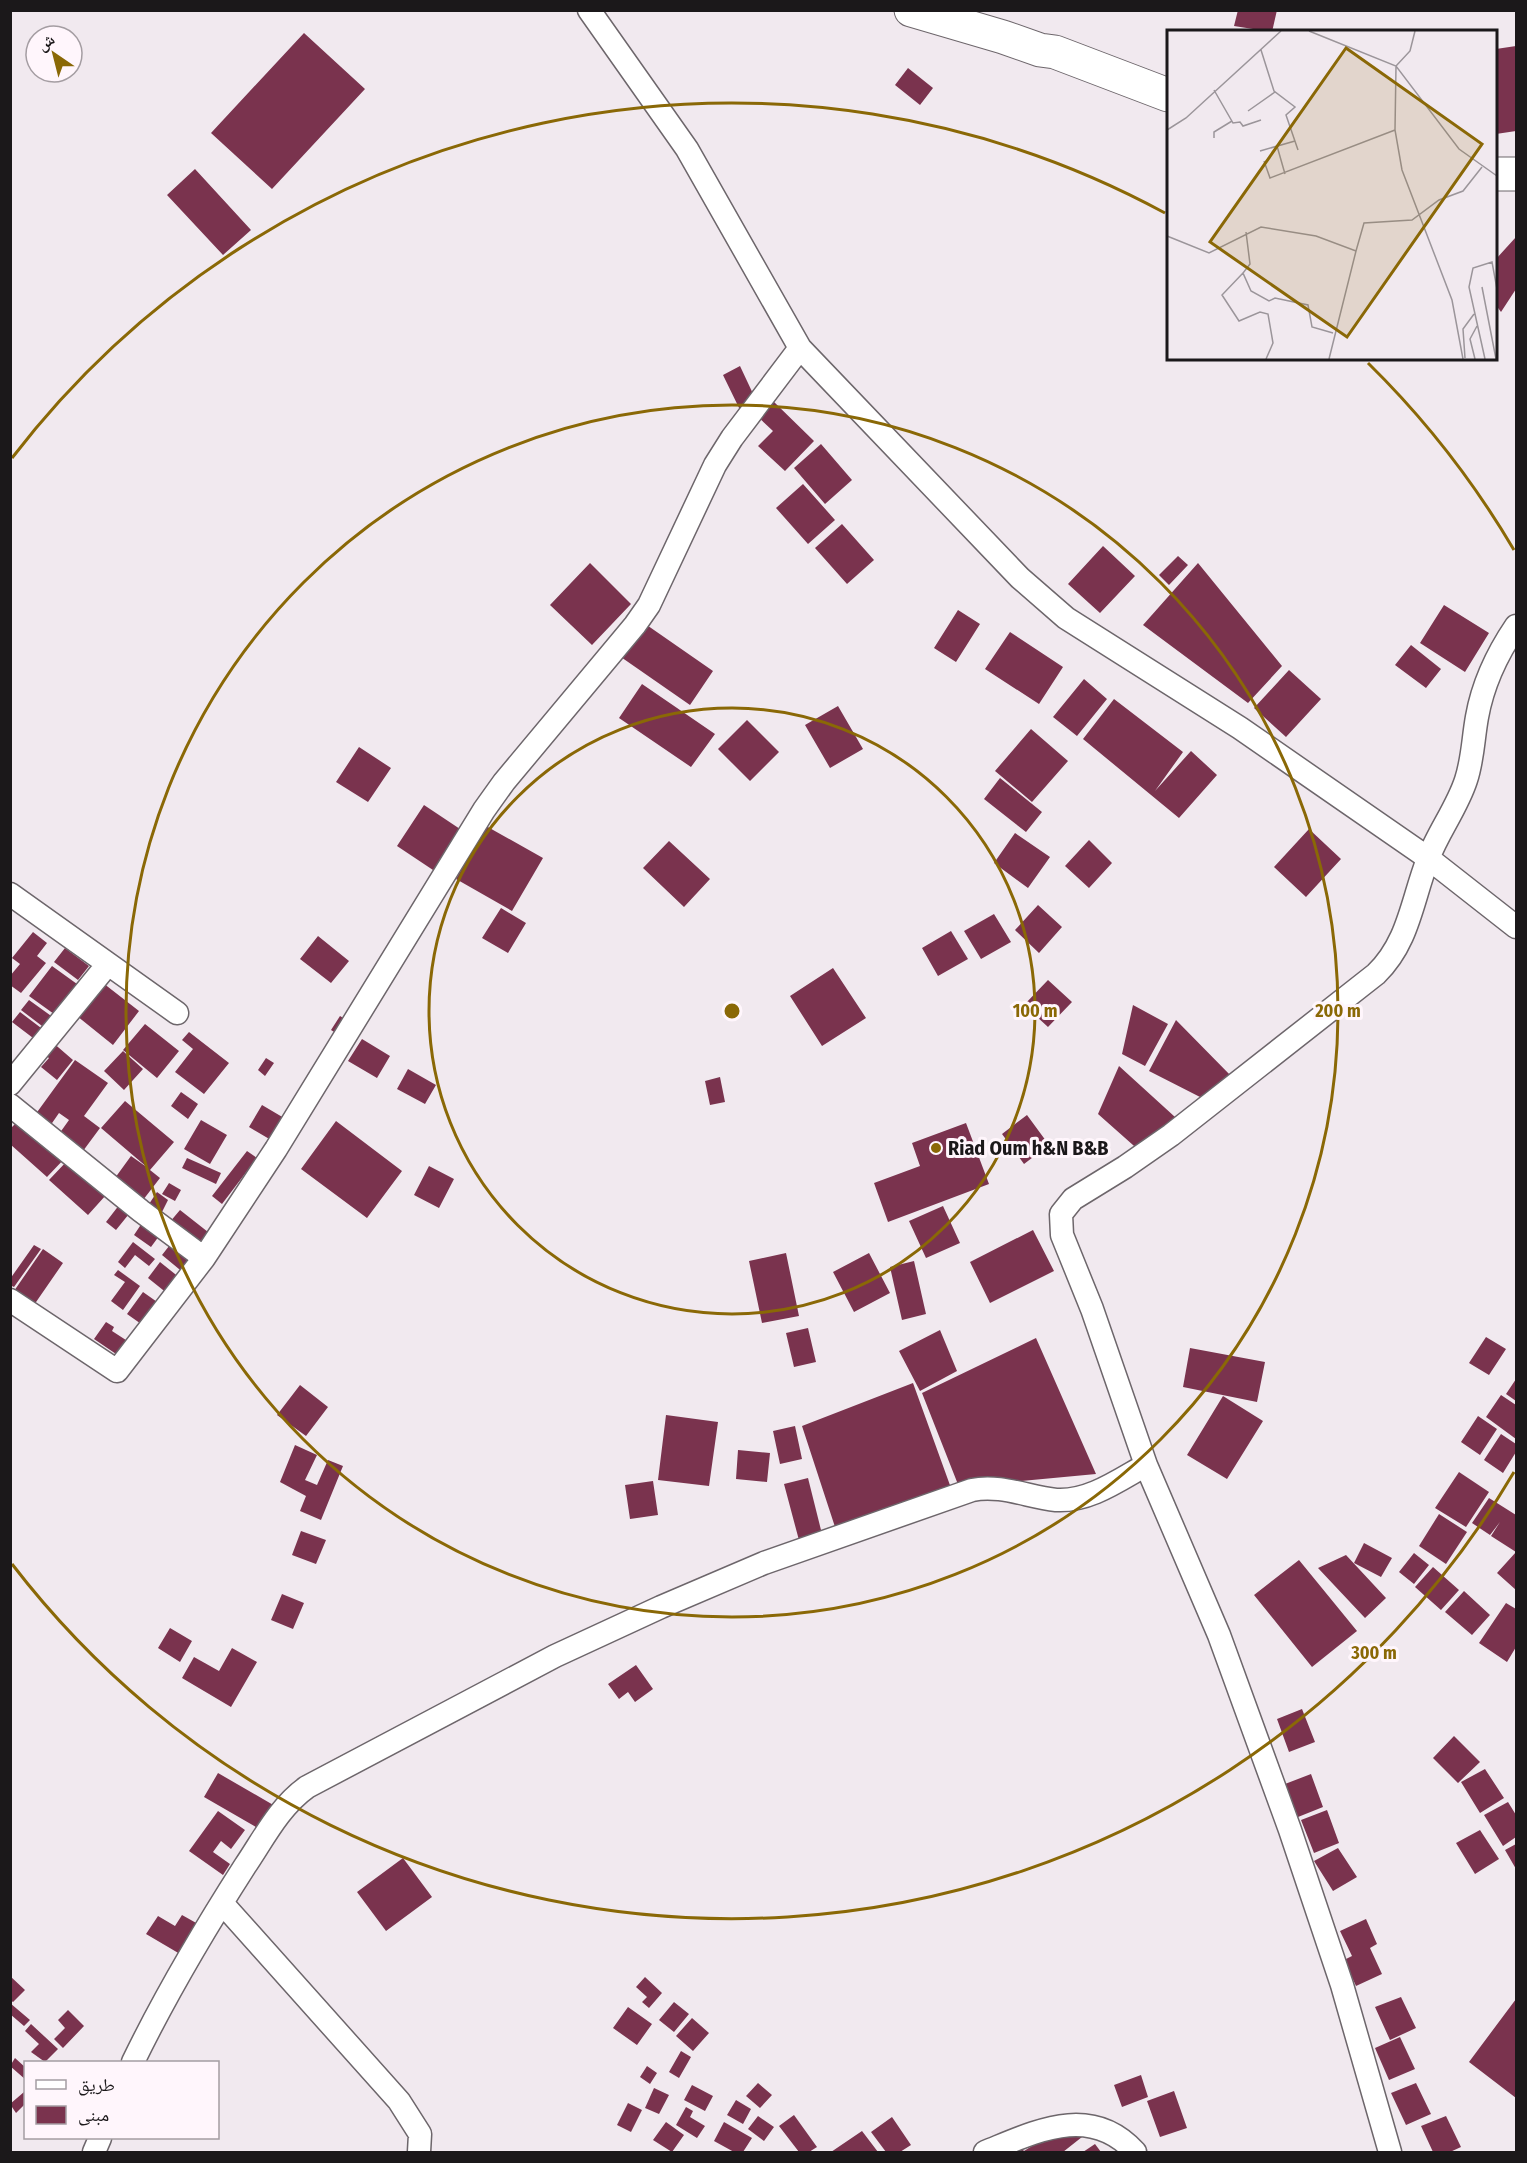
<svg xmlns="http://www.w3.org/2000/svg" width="1527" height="2163" font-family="'Fira Sans Condensed','Noto Naskh Arabic',sans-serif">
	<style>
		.building { fill: #7a334e }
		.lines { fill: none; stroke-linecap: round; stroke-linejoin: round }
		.street-casing { stroke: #6d666b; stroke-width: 25 }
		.secondary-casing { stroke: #6d666b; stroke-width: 35 }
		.street { stroke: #fff; stroke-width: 22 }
		.secondary { stroke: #fff; stroke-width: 33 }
		.ring { fill: none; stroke: #8a6806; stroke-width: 3 }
		.poi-dot { fill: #8a6806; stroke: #fff6fc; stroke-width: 2 }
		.labels { text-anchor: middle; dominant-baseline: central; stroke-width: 6; stroke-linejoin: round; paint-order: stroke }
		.poi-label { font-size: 20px; font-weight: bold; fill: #1b181a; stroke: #fff6fc; text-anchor: start }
		.inset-road { fill: none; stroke: #9b959a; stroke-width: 1.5 }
		.view { fill: #8a6806; fill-opacity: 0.15; stroke: #8a6806; stroke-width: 3 }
		.inset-edge { fill: none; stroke: #1b181a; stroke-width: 3 }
		.centre { fill: #8a6806; stroke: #fff6fc; stroke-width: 3 }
		.ring-label { font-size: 18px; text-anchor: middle; font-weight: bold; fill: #8a6806; stroke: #fff6fc; stroke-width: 6; stroke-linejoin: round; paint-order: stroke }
	</style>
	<rect width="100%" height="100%" fill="#f1e9ef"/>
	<path class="building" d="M1238 10H1277L1272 32 1234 26Z
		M304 33 365 89 272 189 211 133Z
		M1516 46V131L1496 134V49Z
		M908 68 933 88 920 105 895 85Z
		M195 169 251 230 223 255 167 195Z
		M1516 237V289L1501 312 1496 305V259Z
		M740 366 755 398 742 414 723 375Z
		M772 400 814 441 785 471 758 446 773 431 757 416Z
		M821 444 852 480 825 504 794 468Z
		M803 484 835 520 808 544 776 508Z
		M842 524 874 560 847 584 815 548Z
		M1103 546 1135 576 1100 613 1068 584Z
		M1178 556 1188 565 1169 585 1159 575Z
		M590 563 631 604 592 645 550 605Z
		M1198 563 1282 666 1248 703 1143 625Z
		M1444 605 1489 633 1465 672 1420 643Z
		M958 610 980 624 956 662 934 648Z
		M641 621 713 671 690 705 618 655Z
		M1010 632 1063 667 1039 704 985 669Z
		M1411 645 1441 669 1426 688 1395 665Z
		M1289 670 1321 699 1286 737 1254 708Z
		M1084 679 1107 699 1077 736 1053 717Z
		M642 684 715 734 691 767 619 718Z
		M1114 699 1183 752 1155 791 1191 751 1217 775 1179 818 1083 739Z
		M838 706 863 749 830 768 805 725Z
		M747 720 779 752 750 781 718 749Z
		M1031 729 1068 761 1032 802 995 771Z
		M359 747 391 768 368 802 336 782Z
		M1000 778 1042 812 1026 832 984 799Z
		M424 805 463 831 436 872 397 846Z
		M486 826 543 858 512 911 456 879Z
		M1309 829 1341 859 1306 897 1274 867Z
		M1015 833 1050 857 1028 888 994 863Z
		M1089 840 1112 863 1089 888 1065 866Z
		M669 841 710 879 684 907 643 868Z
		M1038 905 1062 927 1039 953 1015 930Z
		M501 908 526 923 508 953 482 938Z
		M994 914 1011 942 981 959 964 931Z
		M951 931 968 959 938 976 922 948Z
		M33 932 47 943 37 956 46 963 21 993 10 985V976L20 964 12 958Z
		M318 936 349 961 331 983 300 959Z
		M65 948 89 966 78 980 54 962Z
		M52 966 77 984 54 1014 29 996Z
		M833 968 866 1018 822 1046 790 996Z
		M1048 980 1072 1002 1048 1027 1024 1005Z
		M103 983 139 1011 113 1045 77 1016Z
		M29 1000 54 1018 46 1029 21 1010Z
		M1133 1005 1168 1024 1145 1066 1122 1054Z
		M20 1012 45 1031 37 1041 12 1022Z
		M340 1016 348 1021 339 1035 331 1030Z
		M1176 1020 1234 1079 1202 1098 1149 1071Z
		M145 1024 179 1051 157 1078 123 1050Z
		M189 1032 229 1063 204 1094 175 1072 193 1049 182 1040Z
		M362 1039 390 1056 377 1078 348 1061Z
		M51 1041 73 1060 57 1080 41 1067 49 1058 42 1053Z
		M123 1051 143 1069 124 1090 104 1071Z
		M266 1058 274 1063 265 1076 258 1070Z
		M75 1060 108 1083 84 1116 100 1128 83 1151 59 1134 69 1120 59 1113 50 1126 35 1115Z
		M1119 1066 1175 1117 1142 1153 1098 1114Z
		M408 1069 436 1085 425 1104 397 1089Z
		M720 1077 725 1102 710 1105 705 1081Z
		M181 1092 198 1104 188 1119 171 1106Z
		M125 1101 174 1142 150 1170 160 1178 143 1200 115 1178 131 1156 148 1168 101 1128Z
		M262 1105 284 1118 271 1140 249 1127Z
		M1027 1115 1049 1145 1024 1164 1002 1134Z
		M22 1117 66 1157 47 1177 10 1144V1129Z
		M201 1120 227 1135 210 1164 184 1149Z
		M336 1121 402 1171 367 1218 301 1169Z
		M966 1123 989 1184 888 1222 874 1183 920 1166 912 1143Z
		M247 1151 257 1158 222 1204 212 1196Z
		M187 1158 221 1173 216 1184 182 1168Z
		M67 1161 106 1195 88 1215 49 1180Z
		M429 1166 454 1179 439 1208 414 1195Z
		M169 1183 181 1190 175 1201 162 1194Z
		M157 1192 168 1200 160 1216 147 1207Z
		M123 1200 133 1209 116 1230 106 1222Z
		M943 1206 960 1243 926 1258 909 1221Z
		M180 1210 208 1232 197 1246 169 1223Z
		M144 1220 162 1232 151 1247 134 1235Z
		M1033 1230 1054 1271 990 1303 970 1262Z
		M173 1241 196 1259 185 1274 162 1255Z
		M133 1242 155 1259 149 1266 135 1255 125 1268 118 1262Z
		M34 1245 41 1249 14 1287 10 1285V1279Z
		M43 1249 63 1263 34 1305 14 1291Z
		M786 1253 799 1316 762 1323 749 1261Z
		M869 1253 890 1293 854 1312 833 1272Z
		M914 1261 926 1314 902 1320 890 1267Z
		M160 1262 180 1278 168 1294 148 1278Z
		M118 1270 140 1286 123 1310 111 1301 125 1282 114 1275Z
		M143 1292 160 1304 144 1326 127 1314Z
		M106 1322 114 1327 112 1331 129 1342 119 1356 94 1339Z
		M808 1328 816 1362 794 1367 786 1333Z
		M940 1330 957 1371 920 1391 899 1351Z
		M1486 1337 1506 1349 1489 1375 1469 1363Z
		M1036 1338 1096 1474 959 1487 922 1393Z
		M1190 1348 1265 1362 1257 1402 1183 1387Z
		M1516 1379V1401L1506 1394Z
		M913 1383 951 1488 836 1530 802 1426Z
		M300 1385 328 1407 306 1436 277 1415Z
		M1501 1395 1516 1405V1439L1486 1417Z
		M1223 1396 1263 1421 1227 1479 1187 1455Z
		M666 1415 718 1422 709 1486 658 1480Z
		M1478 1416 1497 1429 1480 1455 1461 1442Z
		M795 1426 802 1459 780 1464 773 1431Z
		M1501 1434 1516 1444V1452L1503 1473 1484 1460Z
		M295 1445 317 1455 305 1480 317 1485 328 1460 343 1466 321 1520 300 1511 306 1496 280 1482Z
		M738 1450 770 1453 767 1482 736 1479Z
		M1459 1472 1489 1492 1466 1527 1435 1508Z
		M808 1478 823 1538 800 1544 784 1484Z
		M653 1481 658 1515 630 1519 625 1485Z
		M1489 1498 1516 1515V1590L1497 1573 1516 1552 1491 1536 1500 1522 1490 1535 1472 1523Z
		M1439 1514 1467 1532 1446 1564 1419 1546Z
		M301 1531 326 1540 316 1564 292 1555Z
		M1364 1543 1392 1558 1381 1577 1354 1563Z
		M1414 1553 1429 1565 1414 1584 1399 1572Z
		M1346 1555 1386 1598 1365 1618 1318 1568Z
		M1299 1560 1357 1631 1312 1667 1254 1595Z
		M1433 1567 1459 1590 1441 1610 1415 1587Z
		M1464 1591 1490 1615 1472 1635 1445 1612Z
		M282 1594 304 1603 293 1629 271 1620Z
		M1506 1603 1516 1609V1647L1507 1662 1479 1643Z
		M170 1628 192 1641 180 1662 158 1648Z
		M232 1648 257 1662 231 1707 182 1678 194 1657 219 1671Z
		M636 1665 653 1689 635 1702 628 1692 619 1699 608 1684Z
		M1302 1709 1315 1742 1289 1752 1277 1719Z
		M1454 1736 1480 1762 1458 1783 1433 1758Z
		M1485 1769 1504 1798 1480 1813 1461 1782Z
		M218 1773 275 1806 261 1830 204 1797Z
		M1311 1774 1323 1807 1298 1817 1285 1784Z
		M1508 1802 1516 1815V1837L1503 1846 1484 1815Z
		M1327 1810 1339 1843 1314 1853 1301 1820Z
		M218 1811 245 1830 231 1849 221 1841 213 1852 230 1864 223 1875 189 1851Z
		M1480 1830 1499 1859 1475 1874 1456 1843Z
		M1516 1844V1869L1505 1850Z
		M1338 1848 1357 1877 1333 1891 1314 1861Z
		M403 1858 432 1897 386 1931 357 1892Z
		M182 1915 198 1924 180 1954 146 1934 158 1916 175 1926Z
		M1366 1919 1377 1944 1370 1948 1382 1974 1356 1986 1344 1960 1352 1956 1340 1931Z
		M10 1976 25 1990 13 2002 10 2000Z
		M645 1977 662 1993 649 2008 642 2002 647 1997 636 1987Z
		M1401 1997 1416 2028 1390 2040 1375 2007Z
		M1516 1999V2098L1469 2062Z
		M674 2002 689 2014 674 2032 659 2020Z
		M10 2003 30 2020 24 2026 10 2014Z
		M628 2007 652 2024 637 2045 613 2028Z
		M68 2010 84 2026 63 2048 54 2039 65 2028 58 2020Z
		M692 2018 709 2033 693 2051 676 2036Z
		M31 2024 58 2049 45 2062 31 2052 39 2044 25 2031Z
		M1400 2037 1415 2069 1389 2080 1375 2048Z
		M681 2051 691 2057 679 2078 669 2072Z
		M15 2058 26 2068V2080L10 2066Z
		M647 2066 657 2073 650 2084 640 2077Z
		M1141 2075 1148 2097 1122 2107 1114 2085Z
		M758 2083 772 2095 760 2108 746 2096Z
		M1416 2083 1431 2114 1406 2125 1391 2093Z
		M692 2085 713 2096 705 2111 684 2100Z
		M654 2088 669 2095 659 2114 645 2108Z
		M1174 2091 1187 2128 1160 2137 1147 2101Z
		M24 2092 26 2103 16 2113 10 2104Z
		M736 2100 751 2109 743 2124 727 2115Z
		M628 2103 642 2110 631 2132 617 2125Z
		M686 2107 693 2111 690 2117 705 2126 697 2138 676 2125Z
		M794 2115 817 2147 809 2152H799L779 2126Z
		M758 2116 774 2127 764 2141 748 2129Z
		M1446 2116 1461 2147 1450 2152H1433L1421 2126Z
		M892 2117 911 2145 900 2152H886L871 2132Z
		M666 2122 684 2135 672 2152 653 2140Z
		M724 2122 752 2138 743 2152H734L714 2141Z
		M1069 2130 1082 2137 1063 2152H1012L1022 2149 1024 2151 1053 2133Z
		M862 2131 878 2152H831Z
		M1095 2144 1101 2152H1083Z"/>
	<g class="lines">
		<defs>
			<path id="street" d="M589 10 687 149 800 348 1020 578 1066 618 1240 728 1428 858 1516 927
				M10 894 177 1013
				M10 1084 108 964
				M10 1105 141 1211 204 1258
				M10 1300 117 1371 204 1258 276 1149 484 810 504 782 635 625 649 605 715 465 732 438 800 348
				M1146 1465 1219 1635 1290 1830 1342 1985 1390 2152
				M222 1903 399 2101 420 2134 419 2152
				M133 2062C166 1994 204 1930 245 1866 264 1838 279 1807 307 1787L555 1656 661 1607 764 1563 972 1490C1000 1484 1028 1497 1056 1500 1089 1502 1119 1480 1146 1465L1092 1309 1062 1235 1061 1214 1073 1199 1125 1167 1171 1135 1376 974C1409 942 1412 900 1428 859 1438 832 1457 808 1466 780 1473 759 1473 739 1477 717 1483 683 1497 654 1516 626
				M94 2152 100 2138
				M985 2152C1035 2132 1090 2103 1135 2152"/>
			<path id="secondary" d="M911 10 1003 37 1040 50 1055 52 1168 95
				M1496 174H1516"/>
		</defs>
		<use href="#street" class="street-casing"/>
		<use href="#secondary" class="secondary-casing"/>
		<use href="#street" class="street"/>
		<use href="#secondary" class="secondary"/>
	</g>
	<g class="ring">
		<circle cx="732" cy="1011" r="303"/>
		<circle cx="732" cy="1011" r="606"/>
		<path d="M1514 1472A908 908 0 0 1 12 1564M12 458A908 908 0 0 1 1165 213M1368 363A908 908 0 0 1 1514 550"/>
	</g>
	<circle class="poi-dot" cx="936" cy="1148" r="6"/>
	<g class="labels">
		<g class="poi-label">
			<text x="948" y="1148">Riad Oum h&amp;N B&amp;B</text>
		</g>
	</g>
	<g transform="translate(1167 30)">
		<rect width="330" height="330" fill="#f1e9ef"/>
		<path class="inset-road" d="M142 1 229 36 292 119 330 146M248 1 243 21 229 36 228 100 235 140 285 270 296 329M94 20 107 61 128 77 119 85 131 120M47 60 66 93 73 92 76 96 94 90M81 81 108 62M0 100 19 88 114 1M47 108V102L65 91M110 116 118 144M93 121 128 111M97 131 103 148 228 100M79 202 83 234 76 243 84 261 102 271 108 268 141 275 145 297 166 303M0 206 42 223 94 197 149 206 189 221 197 193 245 190 272 170 296 161 315 137M76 243 55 265 72 291 93 282 101 284 106 313 99 329M315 257 329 329M298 328 296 299 307 284M162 329 189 221M308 329 303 309 310 296M318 329 302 257 306 238 325 232 330 259"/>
		<path class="view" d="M179 18 315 114 180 307 43 212Z"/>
		<rect width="330" height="330" class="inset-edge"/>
	</g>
	<circle cx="732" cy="1011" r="9" class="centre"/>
	<g class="ring-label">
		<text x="1035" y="1017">100 m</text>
		<text x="1338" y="1017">200 m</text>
		<text x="1374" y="1659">300 m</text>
	</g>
	<rect width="1527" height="2163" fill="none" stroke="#1b181a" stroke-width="24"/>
	<rect x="24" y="2061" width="195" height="78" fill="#fff6fc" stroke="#a49da2" stroke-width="1.5"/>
	<rect x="36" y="2080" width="30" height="9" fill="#ffffff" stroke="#a49da2" stroke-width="1.5"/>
	<text x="78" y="2091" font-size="18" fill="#1b181a">طريق</text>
	<rect x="36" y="2106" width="30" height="18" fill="#7a334e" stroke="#a49da2" stroke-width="1.5"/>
	<text x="78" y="2121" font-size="18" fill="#1b181a">مبنى</text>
	<g transform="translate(54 54) rotate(325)"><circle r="28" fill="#fff6fc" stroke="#a49da2" stroke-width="1.5"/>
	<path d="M0-4.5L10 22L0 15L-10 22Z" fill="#8a6806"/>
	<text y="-9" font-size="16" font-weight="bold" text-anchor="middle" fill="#1b181a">ش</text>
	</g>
</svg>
